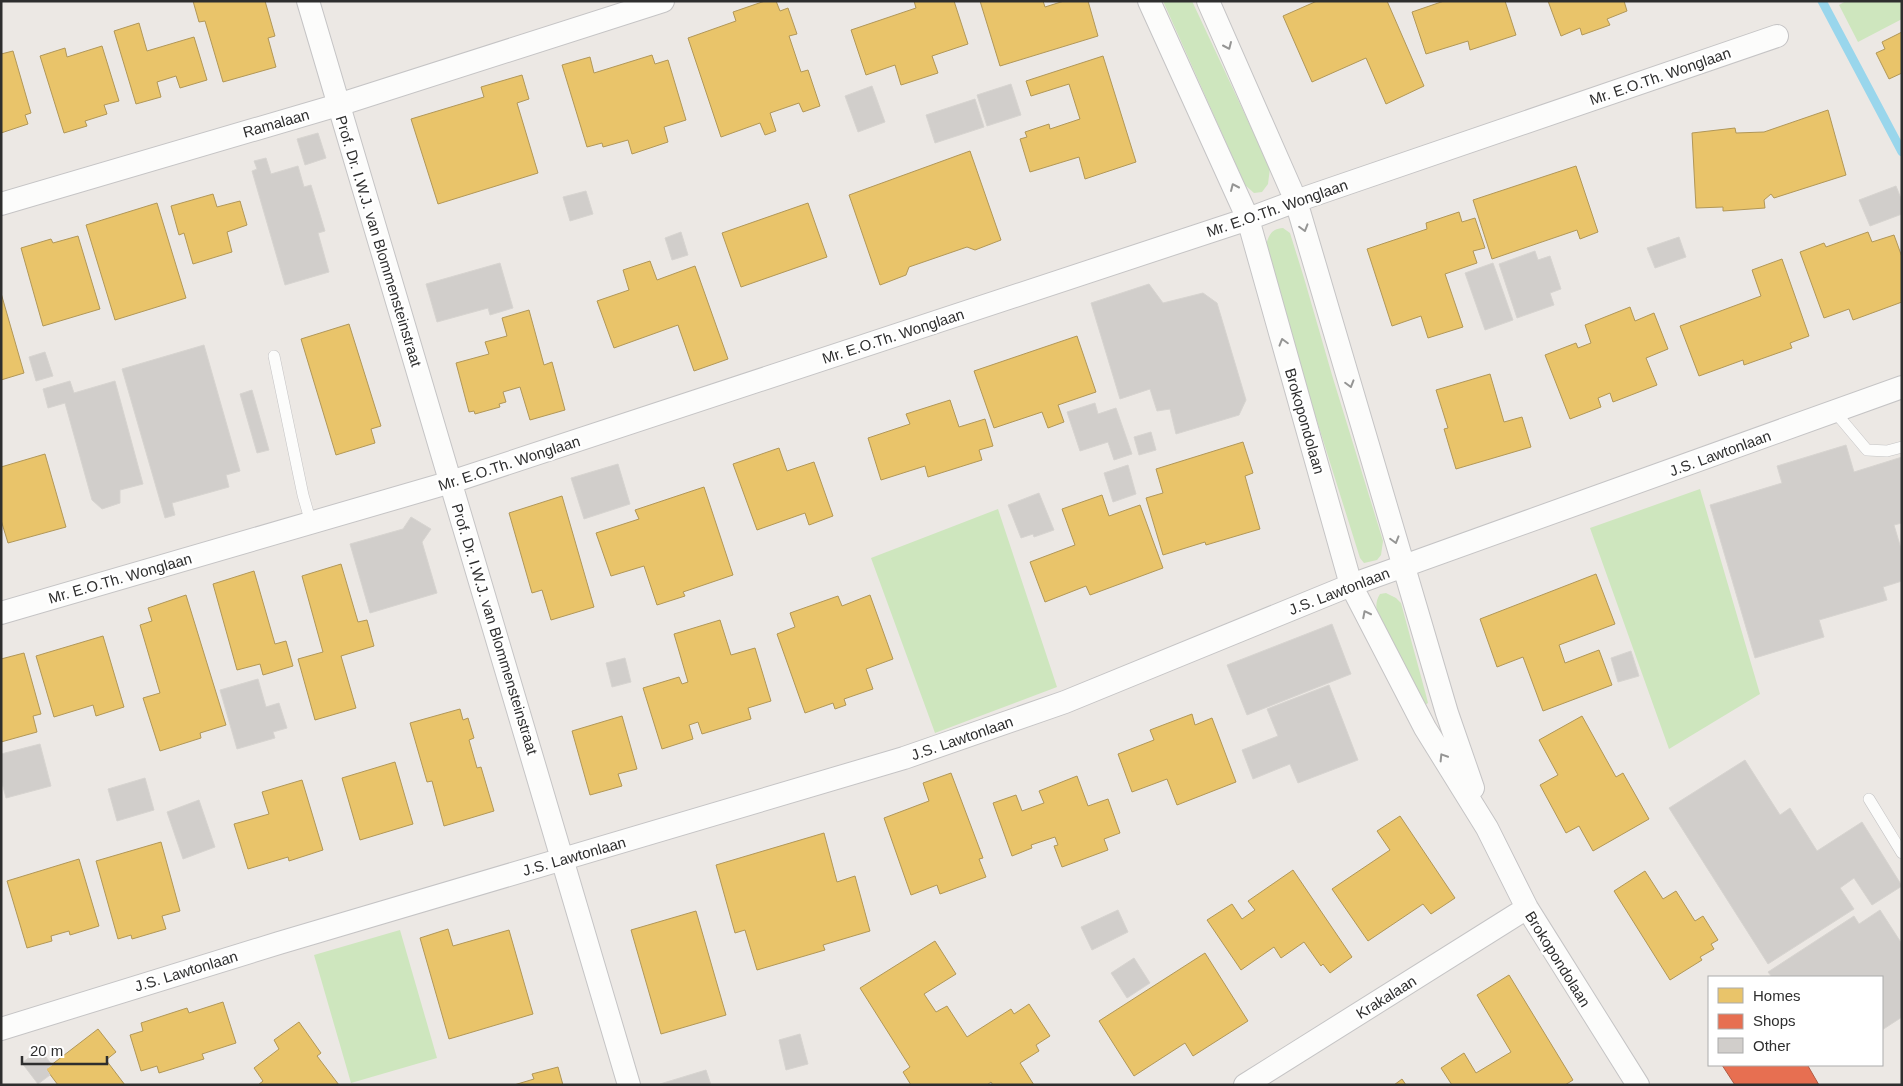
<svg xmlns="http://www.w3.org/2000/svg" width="1903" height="1086" font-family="Arial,sans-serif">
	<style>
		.green { fill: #cee6be }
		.homes { fill: #e9c46a; stroke: #b19758 }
		.shops { fill: #e76f51; stroke: #b05c46 }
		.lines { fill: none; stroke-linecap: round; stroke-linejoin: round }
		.stream { stroke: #99d6ec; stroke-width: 9 }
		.building { fill: #d1cecb; stroke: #d7d4d0 }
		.service-casing { stroke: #c5c4c5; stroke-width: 12 }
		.minor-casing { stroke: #c5c4c5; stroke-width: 24 }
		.service { stroke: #fcfcfb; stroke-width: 11 }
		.minor { stroke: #fcfcfb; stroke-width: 22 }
		.oneway { stroke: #959594 }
		.labels { text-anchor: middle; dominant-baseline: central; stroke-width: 5; stroke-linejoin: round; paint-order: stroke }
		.street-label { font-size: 15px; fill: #2e2e2e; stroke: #fff }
	</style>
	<rect width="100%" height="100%" fill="#ece8e4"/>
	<path class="green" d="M1163 1H1192L1270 168 1268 184 1262 192 1254 193 1245 185Z
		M1846 1H1902V19L1858 42 1839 5Z
		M1283 228 1290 233 1304 278 1332 375 1383 541 1381 555 1377 560 1364 563 1360 558 1306 386 1266 245C1269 234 1272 229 1283 228Z
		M1700 489 1760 694 1669 749 1590 528Z
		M998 509 1057 687 935 733 871 558Z
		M1386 593 1396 598 1401 603 1426 695 1428 703 1425 705 1378 617C1376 608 1375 602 1380 594Z
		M400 930 437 1058 351 1083 314 955Z"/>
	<path class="homes" d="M193 1H265L275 36 268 38 276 67 223 82 205 21 199 22Z
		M765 1H776L780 11 788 8 797 34 789 36 801 72 808 70 820 106 803 112 799 103 770 113 776 131 765 135 760 123 721 137 688 38 736 21 733 12Z
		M914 1H954L968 44 932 56 938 73 901 85 895 65 866 75 851 30 916 8Z
		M980 1H1043L1045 7 1064 1H1088L1098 36 1000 66Z
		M1317 1H1387L1424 86 1386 104 1366 58 1312 82 1283 16Z
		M1444 1H1505L1516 35 1470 50 1468 41 1426 54 1412 12Z
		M1548 1H1624L1627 11 1607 19 1610 25 1582 35 1580 28 1561 36Z
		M139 23 147 51 194 37 207 80 180 88 176 76 157 82 161 97 136 104 114 31Z
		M1902 32V73L1889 79 1876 53 1885 49 1882 42Z
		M102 46 119 101 104 105 107 114 85 121 87 126 64 133 40 56 65 48 67 57Z
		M13 51 31 113 25 115 28 124 1 133V54Z
		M652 55 655 64 668 60 686 120 664 127 668 142 632 154 628 140 603 147 602 143 587 147 562 65 590 57 594 73Z
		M1103 56 1136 162 1085 179 1079 157 1030 172 1020 139 1027 137 1025 132 1049 124 1050 129 1080 119 1069 84 1031 96 1026 81Z
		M522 75 529 99 517 103 538 173 438 204 411 119 484 97 481 87Z
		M1828 110 1846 175 1774 198 1771 194 1764 200 1765 208 1723 211V207L1696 208 1692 133 1735 128 1736 133 1764 132Z
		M970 151 1001 240 975 250 967 247 909 267 906 275 880 285 849 195Z
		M1576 166 1598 232 1580 239 1577 230 1492 259 1473 200Z
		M213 194 217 207 240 201 247 225 227 232 232 252 193 264 184 233 179 235 171 206Z
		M157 203 186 298 115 320 86 225Z
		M808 203 827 257 741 287 722 233Z
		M1459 212 1462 222 1475 218 1485 248 1473 251 1477 263 1445 274 1463 327 1428 338 1421 316 1392 326 1367 249 1427 229 1426 223Z
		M1868 232 1872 242 1894 235 1902 257V302L1853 320 1849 309 1824 318 1800 252 1824 243 1826 247Z
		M78 236 100 309 43 326 21 248 51 239 53 243Z
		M1782 259 1809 336 1790 343 1792 348 1744 365 1743 360 1699 376 1680 326 1761 296 1752 270Z
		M650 261 657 280 695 266 728 359 694 371 678 325 614 348 597 301 629 290 623 270Z
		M1 293 24 373 1 380Z
		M1630 307 1635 321 1654 313 1668 349 1646 358 1657 385 1613 402 1610 393 1598 398 1601 407 1570 419 1545 355 1576 343 1578 348 1591 343 1585 325Z
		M529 310 544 365 552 362 565 410 530 420 520 387 503 392 506 402 499 404 500 407 475 414 474 411 469 412 456 363 489 354 485 342 507 336 502 318Z
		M349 324 381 426 371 429 375 443 336 455 301 339Z
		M1077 336 1096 392 1058 405 1064 422 1048 428 1042 412 994 428 974 371Z
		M1490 374 1504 422 1522 417 1531 447 1456 469 1444 429 1448 428 1436 390Z
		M950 400 959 427 985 419 993 446 979 450 982 460 928 477 925 466 881 480 868 438 910 424 906 414Z
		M1243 442 1253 473 1245 476 1260 529 1206 545 1205 542 1163 555 1146 498 1163 493 1156 469Z
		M779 448 787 471 814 462 833 516 809 525 805 513 757 530 733 464Z
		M45 454 66 527 8 543 1 520V467Z
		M704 487 733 575 683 592 685 596 657 605 644 566 611 576 596 533 639 519 635 510Z
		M1102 495 1109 516 1140 505 1163 568 1090 595 1086 586 1045 602 1030 562 1075 545 1062 509Z
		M562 496 594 607 551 620 542 590 532 593 509 513Z
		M341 564 358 622 367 620 374 646 341 656 356 708 315 720 298 659 323 652 302 576Z
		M254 571 275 644 286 641 293 666 263 675 260 664 237 670 213 584Z
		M1596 574 1615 624 1559 645 1565 663 1599 650 1612 685 1543 711 1523 657 1497 667 1480 619Z
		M186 595 226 725 200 733 201 738 160 751 143 698 160 693 140 625 152 621 148 608Z
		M870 595 893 659 866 669 873 689 844 699 846 705 835 709 833 703 805 713 777 634 795 627 790 613 838 596 842 606Z
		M720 620 731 655 755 648 771 701 748 708 751 719 702 734 698 722 689 725 693 739 662 749 643 688 679 677 682 684 688 682 674 634Z
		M103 636 124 707 96 716 93 705 54 717 36 656Z
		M24 653 41 714 33 716 37 732 1 742V659Z
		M460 709 463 720 468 718 474 738 469 740 477 768 481 767 494 811 444 826 432 781 427 782 410 723Z
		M1192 714 1195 725 1212 718 1236 782 1177 805 1167 779 1132 792 1118 754 1154 740 1150 730Z
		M622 716 637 769 618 774 622 786 590 795 572 731Z
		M1582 716 1616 777 1623 773 1649 819 1593 851 1579 826 1566 833 1540 785 1558 775 1539 740Z
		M395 762 413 824 360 840 342 778Z
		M951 773 983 858 979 859 986 877 940 894 937 885 911 895 884 818 929 801 923 783Z
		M1077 776 1088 806 1108 799 1120 833 1104 839 1108 850 1062 867 1054 846 1058 845 1055 837 1031 845 1032 848 1012 856 993 803 1016 795 1022 811 1044 803 1039 791Z
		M302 780 323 850 289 861 288 857 248 869 234 824 269 814 262 792Z
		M1400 816 1455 898 1431 914 1423 904 1368 941 1332 889 1390 850 1377 831Z
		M824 833 837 882 855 876 870 931 823 945 825 950 757 970 745 930 735 933 716 865Z
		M161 842 180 911 162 916 166 929 132 939 131 935 118 939 96 861Z
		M79 859 99 926 70 935 69 931 51 936 52 941 27 948 7 881Z
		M1293 870 1352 957 1330 973 1323 964 1321 966 1304 942 1281 958 1274 947 1241 970 1207 920 1232 904 1242 919 1255 910 1248 901Z
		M1645 871 1663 899 1676 891 1695 921 1703 916 1718 940 1711 944 1714 949 1700 957 1702 960 1670 980 1614 891Z
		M696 911 726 1015 661 1034 631 930Z
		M448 929 453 946 509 930 533 1014 449 1039 420 938Z
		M935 941 956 974 924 994 936 1012 947 1006 967 1037 1011 1009 1014 1014 1029 1004 1050 1036 1036 1045 1039 1051 1020 1063 1034 1085H993L991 1082 987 1085H911L903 1072 910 1067 860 988Z
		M1205 953 1248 1021 1193 1056 1185 1043 1134 1076 1099 1021Z
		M1509 975 1573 1080 1565 1085H1452L1441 1068 1464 1053 1476 1073 1511 1052 1477 995Z
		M223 1002 236 1043 202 1054 204 1059 159 1073 157 1066 141 1071 130 1035 143 1031 141 1023 187 1008 189 1013Z
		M299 1022 321 1053 317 1056 339 1085H258L263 1081 254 1068 279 1049 274 1040Z
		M98 1029 116 1052 106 1060 125 1085H58L46 1069Z
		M558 1067 563 1085H514L534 1079 532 1074Z
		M1402 1079 1406 1085H1394Z"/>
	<path class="shops" d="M1722 1065H1810L1808 1066 1819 1085H1735Z"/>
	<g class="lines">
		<path class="stream" d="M1822 1 1902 152"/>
	</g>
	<path class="building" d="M1011 84 1021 115 987 126 977 95Z
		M872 86 885 122 858 132 845 96Z
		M975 99 984 127 935 143 926 115Z
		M318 133 326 158 305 165 297 139Z
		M266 158 271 174 298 166 304 187 311 185 325 231 318 233 329 272 285 285 252 171 257 169 254 161Z
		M1896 186 1902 201V214L1870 226 1859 200Z
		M586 191 593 214 570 221 563 197Z
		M681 232 688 255 672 260 665 238Z
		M1679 237 1686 257 1655 268 1647 248Z
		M1535 251 1538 260 1550 256 1561 289 1550 293 1554 305 1517 318 1499 264Z
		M500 263 513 308 490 315 488 308 437 322 426 284Z
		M1493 263 1513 320 1485 330 1465 273Z
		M1149 284 1163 303 1203 293 1217 303 1246 400 1239 415 1176 434 1170 409 1157 411 1150 389 1120 399 1091 303Z
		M204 345 240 471 226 475 229 487 172 503 175 515 165 518 122 369Z
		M45 352 53 376 36 381 29 357Z
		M70 381 74 393 115 381 143 484 120 490V503L102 509 92 500 65 403 48 408 43 389Z
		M252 390 269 450 257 453 240 394Z
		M1095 403 1098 414 1116 408 1132 454 1114 460 1108 442 1080 451 1067 412Z
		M1151 432 1156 450 1139 455 1134 437Z
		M1846 445 1854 472 1902 457V523L1894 525 1902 552V581L1883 587 1887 600 1819 620 1824 637 1755 658 1710 505 1782 483 1777 466Z
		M618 464 630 504 584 519 571 478Z
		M1128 465 1136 494 1113 502 1104 473Z
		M1039 493 1054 530 1034 537 1033 534 1021 538 1008 505Z
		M411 517 431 529 422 542 437 593 370 613 350 544 403 529Z
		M1332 624 1351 674 1247 715 1227 665Z
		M1631 651 1639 676 1618 682 1611 658Z
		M625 658 631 682 612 687 606 663Z
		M258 679 266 707 279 703 287 728 273 732 275 738 237 749 220 690Z
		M1329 685 1358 760 1298 783 1290 764 1253 779 1242 750 1278 736 1267 709Z
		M40 744 51 786 6 798 1 779V754Z
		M1745 760 1780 815 1790 808 1817 851 1862 822 1902 886 1872 905 1854 878 1840 888 1854 909 1768 964 1669 808Z
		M145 778 154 810 117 821 108 789Z
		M199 800 215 847 183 859 167 812Z
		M1118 910 1128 932 1092 950 1081 927Z
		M1880 910 1902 944V1017L1882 1030V977H1772L1768 972 1854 916 1859 924Z
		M1134 958 1150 983 1127 998 1111 973Z
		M800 1034 808 1064 786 1070 779 1040Z
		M40 1049 52 1065 46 1069 50 1075 38 1084 22 1063Z
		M706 1070 711 1085H661L660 1084Z"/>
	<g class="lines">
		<defs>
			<path id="service" d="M274 356 303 495 311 523
				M1835 412 1867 450 1887 451 1902 447
				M1869 799 1902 853"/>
			<path id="minor" d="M308 1 629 1085
				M1149 1 1248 219 1351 585 1425 728 1487 828 1527 908 1638 1085
				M1208 1 1296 201 1447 713 1473 788
				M1 204 338 105 663 1
				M1 613 451 482 1248 219 1296 201 1777 36
				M1 1029 279 943 904 758 1065 702 1351 585 1902 387
				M1245 1085 1527 908"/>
		</defs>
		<use href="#service" class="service-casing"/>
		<use href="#minor" class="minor-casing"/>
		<use href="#service" class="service"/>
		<use href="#minor" class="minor"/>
	</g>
	<defs><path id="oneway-chevron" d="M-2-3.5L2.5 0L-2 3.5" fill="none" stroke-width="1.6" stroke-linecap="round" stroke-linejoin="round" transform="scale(1.25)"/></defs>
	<g class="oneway">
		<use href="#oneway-chevron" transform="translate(1228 46) rotate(66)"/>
		<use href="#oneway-chevron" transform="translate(1234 187) rotate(-114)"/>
		<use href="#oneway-chevron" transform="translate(1304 228) rotate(74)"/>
		<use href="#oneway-chevron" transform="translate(1283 342) rotate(-106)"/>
		<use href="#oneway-chevron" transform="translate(1350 384) rotate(74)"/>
		<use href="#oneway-chevron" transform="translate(1395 540) rotate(74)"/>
		<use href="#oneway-chevron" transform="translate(1366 614) rotate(-117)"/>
		<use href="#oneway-chevron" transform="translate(1443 757) rotate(-122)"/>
	</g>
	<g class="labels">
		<g class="street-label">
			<text transform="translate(1660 76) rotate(-19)">Mr. E.O.Th. Wonglaan</text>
			<text transform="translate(276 123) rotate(-16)">Ramalaan</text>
			<text transform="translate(1277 208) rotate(-19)">Mr. E.O.Th. Wonglaan</text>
			<text transform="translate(379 241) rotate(73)">Prof. Dr. I.W.J. van Blommensteinstraat</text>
			<text transform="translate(893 336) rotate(-18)">Mr. E.O.Th. Wonglaan</text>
			<text transform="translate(1305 421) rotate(74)">Brokopondolaan</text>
			<text transform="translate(1720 453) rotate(-20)">J.S. Lawtonlaan</text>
			<text transform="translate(509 463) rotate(-18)">Mr. E.O.Th. Wonglaan</text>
			<text transform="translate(120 578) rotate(-16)">Mr. E.O.Th. Wonglaan</text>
			<text transform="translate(1339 591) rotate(-21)">J.S. Lawtonlaan</text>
			<text transform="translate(495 629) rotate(73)">Prof. Dr. I.W.J. van Blommensteinstraat</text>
			<text transform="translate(962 738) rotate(-19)">J.S. Lawtonlaan</text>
			<text transform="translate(574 856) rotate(-16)">J.S. Lawtonlaan</text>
			<text transform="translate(1558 959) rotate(58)">Brokopondolaan</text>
			<text transform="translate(186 971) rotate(-17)">J.S. Lawtonlaan</text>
			<text transform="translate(1386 997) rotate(-32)">Krakalaan</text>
		</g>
	</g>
	<rect width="1903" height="1086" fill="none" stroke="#2e2e2e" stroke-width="5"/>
	<rect x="1708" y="976" width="175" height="90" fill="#ffffff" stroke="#ababab"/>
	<rect x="1718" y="988" width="25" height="15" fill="#e9c46a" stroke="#ababab"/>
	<text x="1753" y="1001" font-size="15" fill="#2e2e2e">Homes</text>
	<rect x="1718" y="1014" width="25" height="15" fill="#e76f51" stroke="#ababab"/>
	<text x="1753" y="1026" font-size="15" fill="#2e2e2e">Shops</text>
	<rect x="1718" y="1038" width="25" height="15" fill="#d1cecb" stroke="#ababab"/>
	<text x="1753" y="1051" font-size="15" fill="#2e2e2e">Other</text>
	<path d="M22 1056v8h85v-8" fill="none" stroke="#2e2e2e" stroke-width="2.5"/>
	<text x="30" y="1056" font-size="15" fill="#2e2e2e" stroke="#ffffff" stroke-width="4" paint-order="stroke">20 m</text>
</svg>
